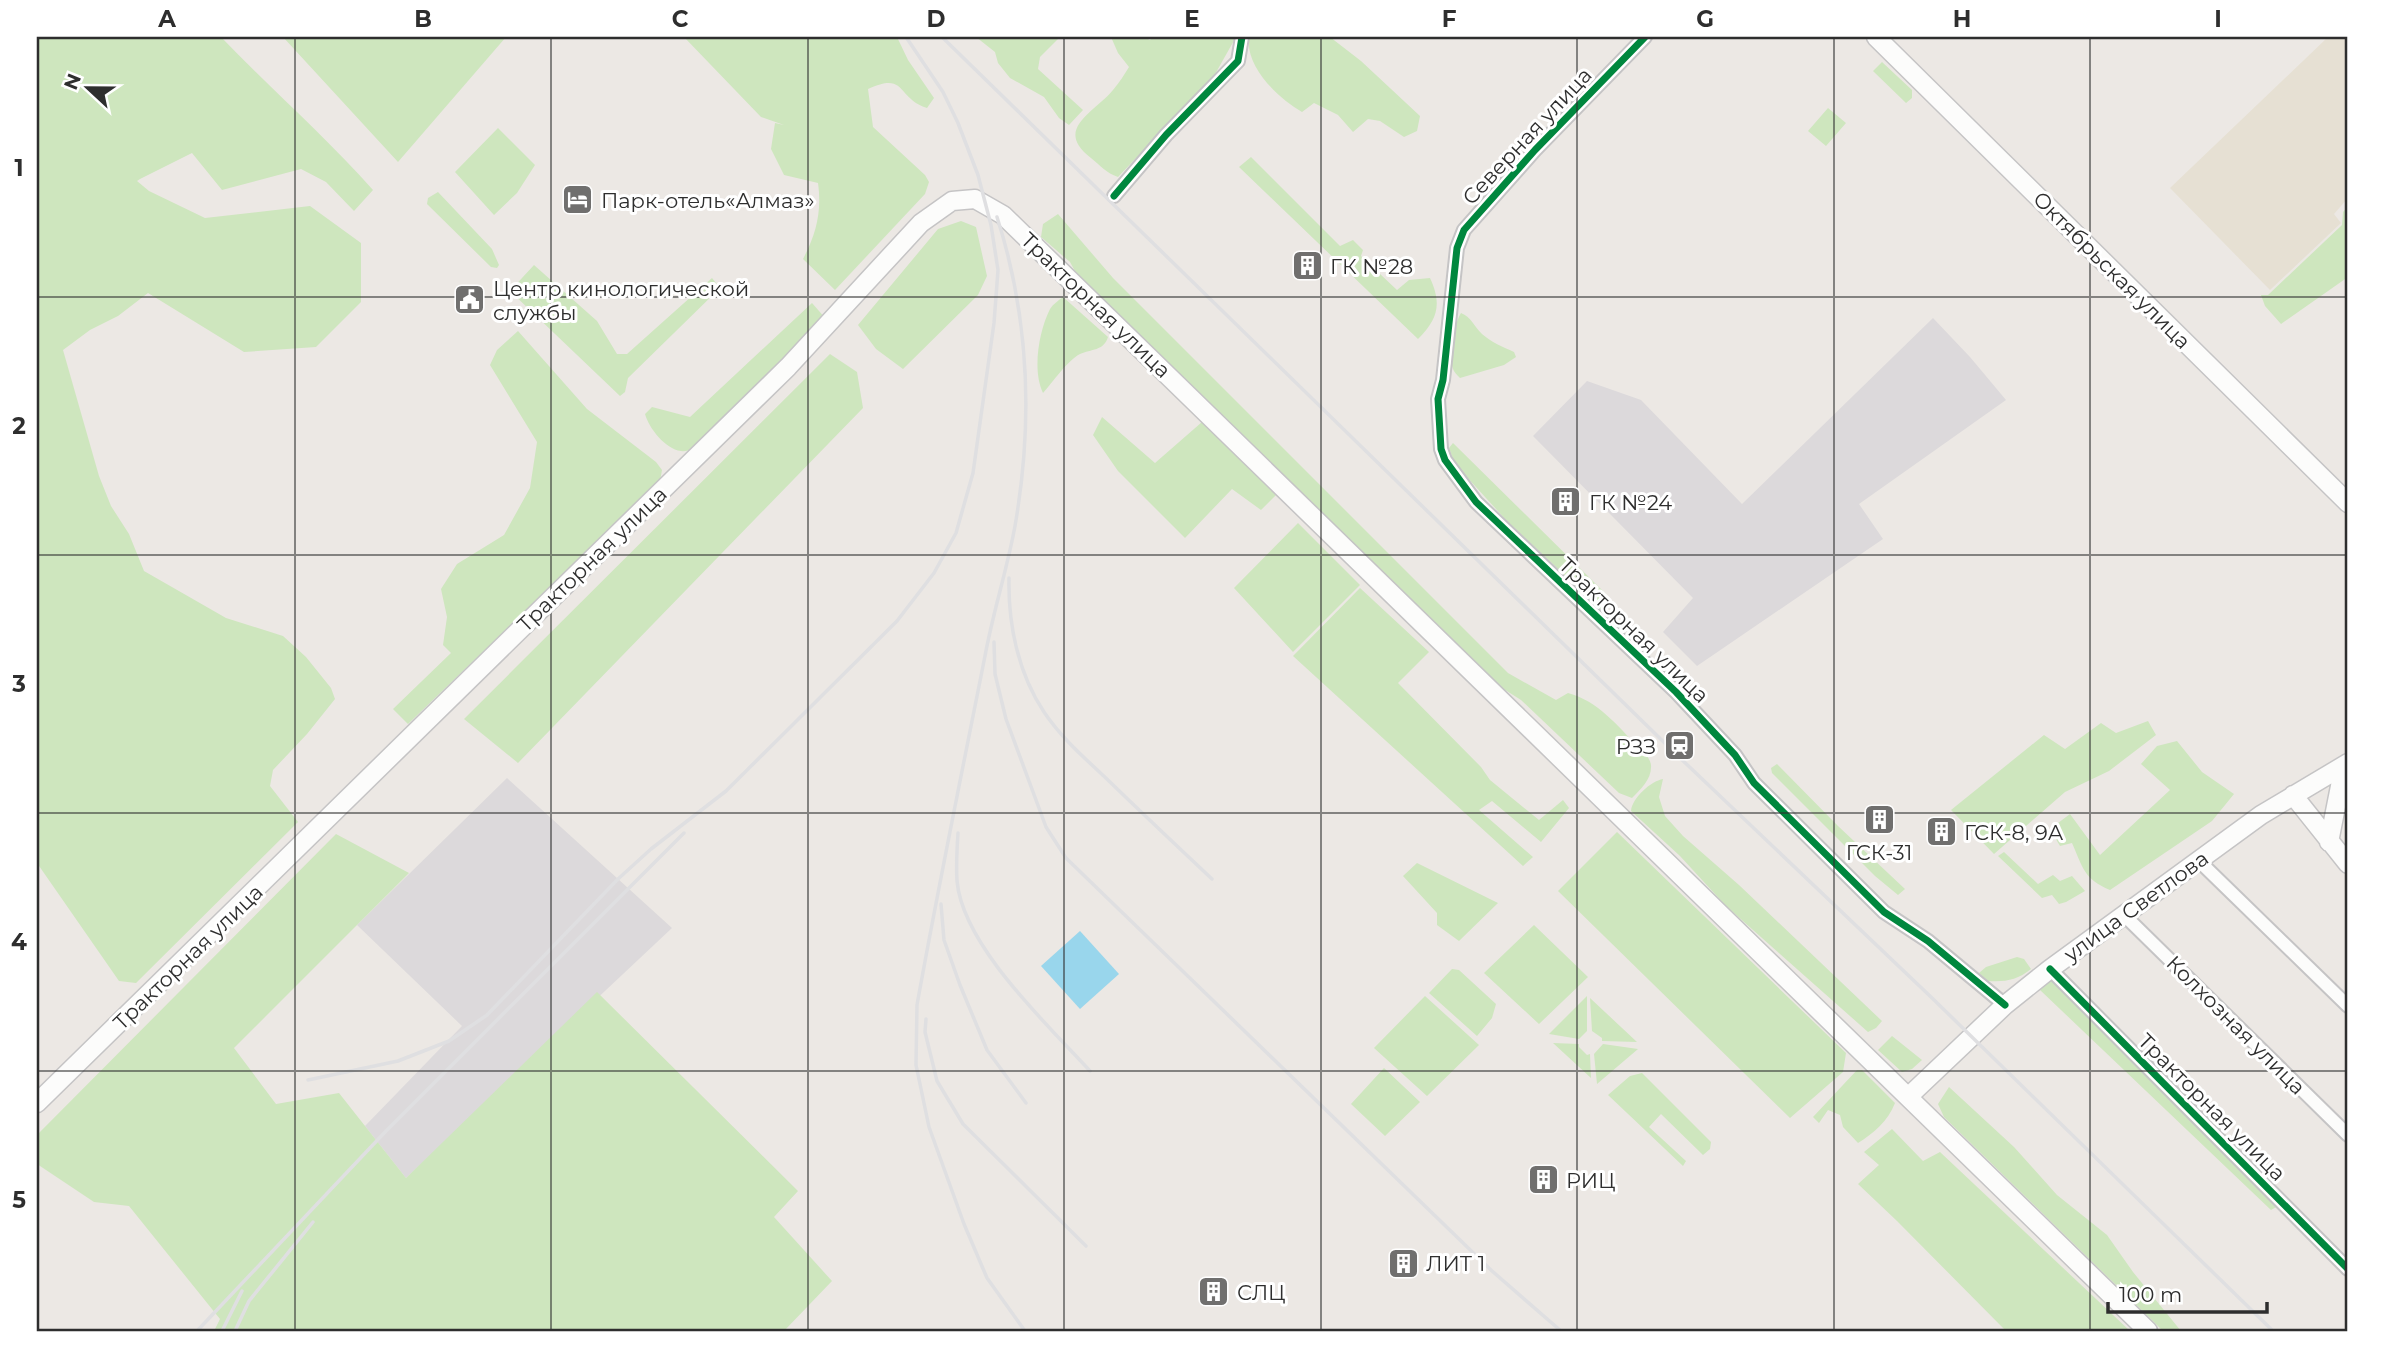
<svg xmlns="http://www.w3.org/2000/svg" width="2385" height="1368" font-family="Montserrat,sans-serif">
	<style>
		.industrial { fill: #dcd9db }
		.education { fill: #e6e0d3 }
		.green { fill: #cee6be }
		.water { fill: #99d6ec }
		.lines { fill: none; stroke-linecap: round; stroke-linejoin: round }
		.street-casing { stroke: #c5c4c5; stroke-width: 16 }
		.secondary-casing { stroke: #c5c4c5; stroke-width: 21 }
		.street { stroke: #fcfcfb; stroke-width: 12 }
		.secondary { stroke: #fcfcfb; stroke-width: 18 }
		.rail { stroke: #dfdfe1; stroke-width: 3.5 }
		.cycleway-casing { stroke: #fff; stroke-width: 11 }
		.cycleway { stroke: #00873e; stroke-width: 7 }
		.grid { fill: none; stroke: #2e2e2e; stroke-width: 2; stroke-opacity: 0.55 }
		.labels { text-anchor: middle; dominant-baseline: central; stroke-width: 6; stroke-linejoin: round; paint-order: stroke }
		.street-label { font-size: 21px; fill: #2e2e2e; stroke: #fff }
		.poi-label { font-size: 21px; fill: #2e2e2e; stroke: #fff; text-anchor: start }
		.neatline { fill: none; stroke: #2e2e2e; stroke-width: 2.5 }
		.grid-label { font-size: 23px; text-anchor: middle; font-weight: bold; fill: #2e2e2e }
	</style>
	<rect width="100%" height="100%" fill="#ece8e4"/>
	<path class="industrial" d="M1933 318 1970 357 2006 400 1859 504 1883 539 1697 666 1663 632 1693 598 1533 436 1587 381 1641 400 1742 504Z
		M507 778 672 928 406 1178 365 1126 462 1026 357 925Z"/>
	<path class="education" d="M2328 37H2348V198L2334 214 2341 223 2270 290 2170 188Z"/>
	<path class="green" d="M37 37H221C271 89 325 136 373 190L354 211 326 182 301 169 222 190 192 153 140 179 137 181 149 191 205 218 310 206 361 243V302L316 347 244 352 148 293 118 316 90 330 63 350 99 476 111 506 129 534 144 571 226 618 283 636 306 657 331 688 335 699 307 734 273 770 270 786 298 822 136 983 119 981 37 863Z
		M283 37H506L398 162Z
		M684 37H897L908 60 934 98 927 108C896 98 907 71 868 89L873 127 925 175 929 182 925 194 835 290 803 259C816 234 822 212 818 183L784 175 771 149 775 123 784 125 761 117Z
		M976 37H1060L1040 57 1038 69 1083 110 1069 125 1059 118 1044 97 1010 78 998 63 995 52Z
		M1111 37H1144L1150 40 1153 37H1236L1214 76 1118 177C1106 173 1101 166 1091 158 1053 129 1094 113 1113 90 1119 83 1124 75 1129 67L1118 53Z
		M1249 37H1330L1361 61 1420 116 1417 131 1404 137 1380 121 1368 119 1353 132 1338 115 1314 103 1302 112C1278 98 1245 67 1249 37Z
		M1882 62 1912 90V98L1906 103 1873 71Z
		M1828 108 1846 123 1826 146 1808 131Z
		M498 128 535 165 517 193 494 215 455 172Z
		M1251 157 1340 246 1353 240 1363 250 1361 256 1397 290 1409 280 1430 278C1442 304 1438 319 1418 339L1239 167Z
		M438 192 492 249 499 265 497 268 491 267 427 204 428 198Z
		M2348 206V277L2281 324 2265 306 2261 295H2268L2342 225 2343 212Z
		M1058 214 1113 278 1508 673 1556 700 1568 693C1598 701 1618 726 1638 747 1643 752 1650 757 1651 765 1652 779 1641 789 1632 798L1619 793 1521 700 1502 688 1076 273 1070 262 1041 237 1043 224Z
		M961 221 976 227 987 276 978 295 903 369 876 349 858 325 938 229Z
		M534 265 597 321 617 354H627L712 278 720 288 628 378 625 392 620 396 510 291Z
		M1063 297 1108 337C1104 351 1091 349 1080 354 1068 360 1052 383 1043 393 1032 370 1039 331 1050 309 1053 304 1058 301 1063 297Z
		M812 303 826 319 693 449C689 450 685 452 681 451 665 449 649 428 645 414L652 407 690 417Z
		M1461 313C1471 317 1474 326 1482 334 1491 342 1503 347 1514 352L1516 357 1504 365 1460 378C1457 375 1454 372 1453 369 1448 356 1454 324 1461 313Z
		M518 331 587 409 656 462 662 470 660 481 408 724 393 709 451 653 443 645 447 617 441 589 457 564 504 535 530 488 537 442 490 365 497 350Z
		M830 354 857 372 863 408 518 763 464 719Z
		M1102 417 1155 463 1202 422 1276 495 1261 510 1232 489 1185 538 1118 471 1093 435Z
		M1453 443 1606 594 1607 607 1603 611 1506 520 1455 464 1449 448Z
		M1298 523 1360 585 1293 652 1234 588Z
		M1360 588 1429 652 1398 683 1481 767 1490 780 1539 820 1563 800 1569 808 1541 842 1492 801 1479 810 1533 857 1523 866 1293 656Z
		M2148 721 2156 735 2109 771 2065 792 1994 854 1951 810 2044 735 2065 749 2101 723 2116 733Z
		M2177 741 2202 772 2234 794 2212 821 2110 890C2084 879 2083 868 2072 843L2060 846 2050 829 2070 814 2100 855 2170 790 2141 764 2157 746Z
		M1777 764 1838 826 1905 889 1898 895 1875 876 1772 773 1771 768Z
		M1663 779 1659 797 1665 816 1683 836 1739 885 1882 1021 1876 1028 1868 1032 1726 906 1680 856 1631 811C1632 798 1651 781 1663 779Z
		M1617 832 1846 1053 1843 1072 1790 1118 1558 891Z
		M336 834 409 873 234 1048 276 1104 339 1093 406 1178 597 992 798 1191 774 1217 832 1281 784 1331H214L220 1319 129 1206 94 1202 37 1164V1135Z
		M2004 852 2038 884 2053 875 2060 881 2072 876 2085 891 2066 902 2059 904 2052 895 2042 898 1998 856Z
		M1417 863 1498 903 1459 941 1437 925V913L1403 876Z
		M1534 925 1588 977 1539 1024 1484 973Z
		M2017 957 2024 959 2031 969C2017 980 2006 982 1988 981L1979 973 1986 967Z
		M1452 969 1459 970 1496 1004 1492 1018 1477 1036 1429 993Z
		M2052 979 2280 1205 2271 1210 2040 990Z
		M1425 996 1479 1045 1427 1096 1374 1048Z
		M1587 996V1031L1579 1039 1549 1034Z
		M1590 998 1637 1042 1602 1041V1038L1592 1031Z
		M1892 1036 1922 1060 1912 1069 1902 1072 1878 1050Z
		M1553 1043 1579 1044V1047L1587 1055 1590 1054 1591 1078Z
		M1603 1044 1638 1049 1597 1084 1594 1054Z
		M1384 1068 1420 1102 1385 1136 1351 1104Z
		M1857 1070H1862L1895 1103C1888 1121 1874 1133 1858 1143L1843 1127 1840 1115 1828 1110 1819 1123 1813 1117Z
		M1642 1073 1711 1142 1710 1149 1703 1155 1661 1114 1649 1127 1686 1161 1683 1166 1608 1095 1630 1076Z
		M1949 1087 2014 1147 2057 1195 2107 1235 2133 1272 2181 1331H2163L1944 1117 1938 1104Z
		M1892 1129 1923 1161 1940 1152 2130 1331H2006L1897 1221 1858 1184 1879 1165 1864 1152Z"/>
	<path class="water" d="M1080 931 1119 974 1080 1009 1041 966Z"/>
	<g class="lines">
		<defs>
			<path id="street" d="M1645 37 1535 150 1464 230 1457 248 1443 380 1438 399 1441 449 1445 460 1476 502 1676 692 1735 755 1754 783 1884 912 1928 941 2005 1005
				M1114 196 1166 135 1238 61 1242 37
				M2198 860 2348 1006
				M2123 914 2348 1135
				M2050 969 2348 1269"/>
			<path id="secondary" d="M1876 37 2348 503
				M2293 795 2348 864
				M2329 842 2344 766
				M1908 1097 2005 1005 2050 969 2261 815 2348 763
				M37 1103 788 367 921 223 952 201 975 199 1003 215 2148 1331"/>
		</defs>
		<use href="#street" class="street-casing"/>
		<use href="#secondary" class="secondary-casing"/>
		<use href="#street" class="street"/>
		<use href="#secondary" class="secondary"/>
		<path class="rail" d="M942 37 1678 756 1931 997 2273 1331
			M997 217C1029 317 1033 423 1015 526 1007 570 993 612 985 656 962 772 938 888 917 1005L916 1065 929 1127 964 1224 987 1278 1025 1331
			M1009 578C1008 624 1018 673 1044 712 1062 739 1087 760 1110 782 1144 815 1178 847 1212 879
			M994 642 995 674 1006 719 1046 827 1066 858 1492 1271 1561 1331
			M958 833C957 848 956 865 957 881 963 946 1047 1024 1090 1071
			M941 904 944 940 960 985 987 1050 1026 1103
			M926 1019 925 1032 937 1081 963 1124 1086 1246
			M308 1080 398 1061 449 1041 487 1015 618 879 651 849 726 791 897 621 934 573 956 533 973 473 994 323 998 270 991 225 978 175 958 123 943 92 906 37
			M197 1331 386 1131 684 833
			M222 1331 242 1291
			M235 1331 249 1301 313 1222"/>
		<defs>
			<path id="cycleway" d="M1645 37 1535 150 1464 230 1457 248 1443 380 1438 399 1441 449 1445 460 1476 502 1676 692 1735 755 1754 783 1884 912 1928 941 2005 1005
				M1114 196 1166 135 1238 61 1242 37
				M2050 969 2348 1269"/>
		</defs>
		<use href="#cycleway" class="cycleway-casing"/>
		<use href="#cycleway" class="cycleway"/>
	</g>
	<path class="grid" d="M295 37V1331M551 37V1331M808 37V1331M1064 37V1331M1321 37V1331M1577 37V1331M1834 37V1331M2090 37V1331M37 297H2348M37 555H2348M37 813H2348M37 1071H2348"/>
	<defs>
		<symbol id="hotel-square" viewBox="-11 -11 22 22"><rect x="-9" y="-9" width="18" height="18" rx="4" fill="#706f6e" stroke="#fff"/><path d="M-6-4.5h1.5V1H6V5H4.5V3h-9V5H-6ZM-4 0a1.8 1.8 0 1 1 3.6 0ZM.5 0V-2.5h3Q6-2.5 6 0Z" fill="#fff"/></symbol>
		<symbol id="building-square" viewBox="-11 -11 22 22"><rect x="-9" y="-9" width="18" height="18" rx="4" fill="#706f6e" stroke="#fff"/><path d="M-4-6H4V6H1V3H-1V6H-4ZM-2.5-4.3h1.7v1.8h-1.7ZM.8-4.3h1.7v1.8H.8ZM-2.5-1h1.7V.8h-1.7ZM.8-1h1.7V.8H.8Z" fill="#fff"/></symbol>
		<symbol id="civic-square" viewBox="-11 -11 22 22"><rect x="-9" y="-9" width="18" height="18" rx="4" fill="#706f6e" stroke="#fff"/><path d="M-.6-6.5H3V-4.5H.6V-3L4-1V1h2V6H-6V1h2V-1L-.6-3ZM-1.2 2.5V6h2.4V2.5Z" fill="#fff"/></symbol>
		<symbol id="station-square" viewBox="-11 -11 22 22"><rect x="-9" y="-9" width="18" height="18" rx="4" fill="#706f6e" stroke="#fff"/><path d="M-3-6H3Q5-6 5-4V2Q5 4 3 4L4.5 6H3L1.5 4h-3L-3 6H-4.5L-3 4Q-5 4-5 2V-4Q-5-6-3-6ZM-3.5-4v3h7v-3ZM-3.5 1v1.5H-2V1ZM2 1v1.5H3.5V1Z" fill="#fff"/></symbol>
	</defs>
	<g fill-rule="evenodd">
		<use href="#hotel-square" x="560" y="182" width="35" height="35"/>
		<use href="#building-square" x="1290" y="248" width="35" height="35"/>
		<use href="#civic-square" x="452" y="282" width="35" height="35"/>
		<use href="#building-square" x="1548" y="484" width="35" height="35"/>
		<use href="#station-square" x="1662" y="728" width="35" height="35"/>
		<use href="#building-square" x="1862" y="802" width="35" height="35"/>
		<use href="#building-square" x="1924" y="814" width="35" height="35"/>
		<use href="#building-square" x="1526" y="1162" width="35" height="35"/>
		<use href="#building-square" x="1386" y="1246" width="35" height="35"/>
		<use href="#building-square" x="1196" y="1274" width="35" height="35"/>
	</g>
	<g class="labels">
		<g class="street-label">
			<text transform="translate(1527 136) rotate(-47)">Северная улица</text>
			<text transform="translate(2112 270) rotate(45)">Октябрьская улица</text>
			<text transform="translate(1096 305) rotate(44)">Тракторная улица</text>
			<text transform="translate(592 559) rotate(-44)">Тракторная улица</text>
			<text transform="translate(1634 630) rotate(44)">Тракторная улица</text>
			<text transform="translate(2136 906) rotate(-36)">улица Светлова</text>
			<text transform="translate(188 957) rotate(-44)">Тракторная улица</text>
			<text transform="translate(2236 1025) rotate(45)">Колхозная улица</text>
			<text transform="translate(2212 1107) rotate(45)">Тракторная улица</text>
		</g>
		<g class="poi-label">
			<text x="601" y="200">Парк-отель«Алмаз»</text>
			<text x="1330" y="266">ГК №28</text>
			<text x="493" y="288">Центр кинологической<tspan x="493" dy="24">службы</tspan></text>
			<text x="1589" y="502">ГК №24</text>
			<text x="1656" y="746" text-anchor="end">РЗЗ</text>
			<text x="1964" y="832">ГСК-8, 9А</text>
			<text x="1879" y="852" text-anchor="middle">ГСК-31</text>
			<text x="1566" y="1180">РИЦ</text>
			<text x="1426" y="1263">ЛИТ 1</text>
			<text x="1237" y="1292">СЛЦ</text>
		</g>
	</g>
	<rect width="2385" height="1368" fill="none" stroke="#ffffff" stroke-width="77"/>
	<g transform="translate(88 88) rotate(292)" stroke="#ffffff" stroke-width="5" paint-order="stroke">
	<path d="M0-5L12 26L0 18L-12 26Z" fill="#2e2e2e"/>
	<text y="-10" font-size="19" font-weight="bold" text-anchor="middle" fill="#2e2e2e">N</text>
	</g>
	<path d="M2108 1302v10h159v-10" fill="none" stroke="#2e2e2e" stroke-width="3.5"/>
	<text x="2119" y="1302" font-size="21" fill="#2e2e2e" stroke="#ffffff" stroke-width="5" paint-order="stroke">100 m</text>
	<rect x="38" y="38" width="2308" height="1292" class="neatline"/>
	<g class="grid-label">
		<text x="167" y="27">A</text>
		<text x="423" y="27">B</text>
		<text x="680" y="27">C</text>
		<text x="936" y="27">D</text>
		<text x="1192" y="27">E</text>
		<text x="1449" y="27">F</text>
		<text x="1705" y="27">G</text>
		<text x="1962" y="27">H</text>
		<text x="2218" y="27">I</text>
		<text x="19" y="176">1</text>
		<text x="19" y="434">2</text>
		<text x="19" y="692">3</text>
		<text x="19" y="950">4</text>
		<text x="19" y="1208">5</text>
	</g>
</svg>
